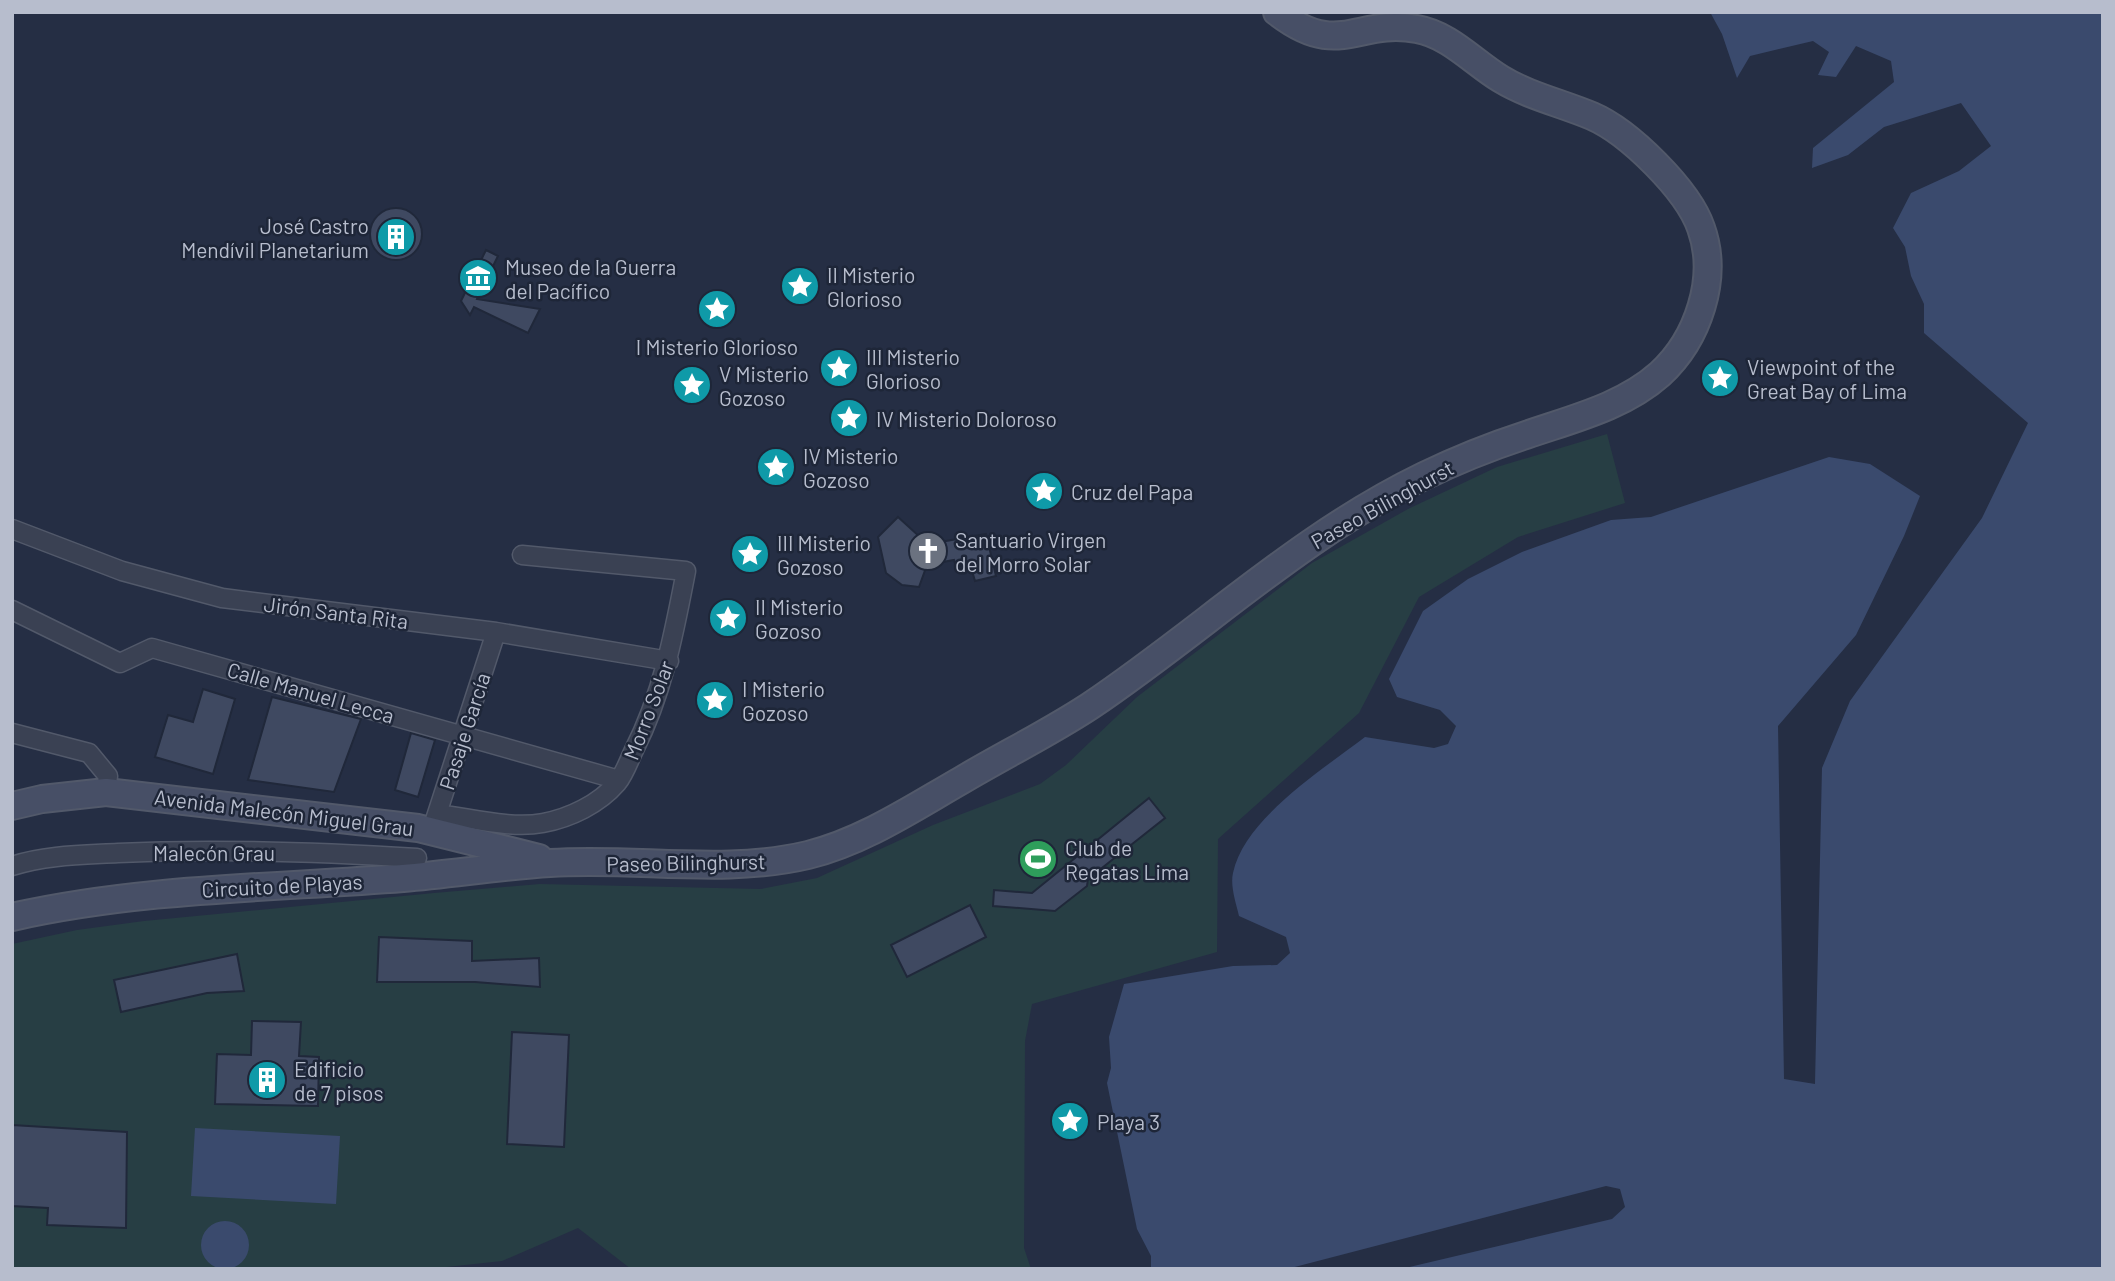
<svg xmlns="http://www.w3.org/2000/svg" width="2115" height="1281" font-family="Barlow,sans-serif">
	<style>
		.green { fill: #273e44 }
		.water { fill: #3a4a6d }
		.building { fill: #3f4961; stroke: #20283a; stroke-width: 2 }
		.lines { fill: none; stroke-linecap: round; stroke-linejoin: round }
		.street-casing { stroke: #52596a; stroke-width: 21 }
		.secondary-casing { stroke: #52596a; stroke-width: 30 }
		.street { stroke: #3a4153; stroke-width: 18 }
		.secondary { stroke: #474f66; stroke-width: 26 }
		.labels { text-anchor: middle; dominant-baseline: central; stroke-width: 5; stroke-linejoin: round; paint-order: stroke }
		.poi-label { font-size: 21px; fill: #b7bdcd; stroke: #1e2638; text-anchor: start }
		.street-label { font-size: 21px; fill: #b7bdcd; stroke: #1e2638 }
	</style>
	<rect width="100%" height="100%" fill="#252e44"/>
	<path class="green" d="M1607 434 1625 503 1518 537 1419 597 1359 713 1218 839 1217 952 1032 1004 1025 1041 1024 1248 1031 1269H631L578 1228 502 1261 428 1269H12V944L77 930 144 921 434 893 540 884 761 889 817 878 933 825 1040 784 1066 765 1137 697 1312 563 1408 509 1497 467Z"/>
	<path class="water" d="M1710 12H2103V1269H1401L1612 1219 1625 1207 1620 1189 1606 1186 1287 1269H1151V1256L1137 1229 1107 1083 1111 1068 1109 1037 1124 984 1233 966 1277 965 1290 953 1286 937 1239 916C1236 903 1230 886 1233 873 1244 819 1322 770 1365 737L1434 748 1448 744 1456 726 1440 710 1397 697 1389 679 1423 611 1468 579 1522 552 1611 520 1651 517 1829 457 1870 464 1920 496 1904 536 1856 635 1778 726 1784 1079 1815 1084 1822 768 1850 701 1982 518 2028 423 1924 333V304L1911 276 1905 247 1893 228 1911 193 1959 171 1991 146 1961 103 1884 127 1848 155 1812 168 1813 148 1894 82 1891 61 1856 46 1836 77 1818 75 1829 52 1813 41 1750 56 1737 78 1722 34Z
		M195 1128 340 1136 336 1204 191 1196Z
		M201 1245a24 24 0 1 1 48 0a24 24 0 1 1-48 0Z"/>
	<path class="building" d="M370 234a26 26 0 1 1 52 0a26 26 0 1 1-52 0Z
		M486 250 498 256 477 299 540 309 528 333 474 307 470 315 461 301Z
		M898 517 922 539 932 536 934 543 986 534 996 576 975 581 970 564 956 567 954 560 927 565 919 587 902 585 886 573 878 537Z
		M203 689 235 699 213 774 155 757 168 715 193 722Z
		M272 697 361 719 334 792 248 780Z
		M411 733 435 740 418 797 395 790Z
		M1149 798 1165 818 1088 879 1087 886 1055 911 993 906 994 890 1032 893Z
		M970 905 986 937 907 977 891 945Z
		M379 937 472 941V961L539 958 540 987 475 982H377Z
		M237 954 244 991 207 993 121 1012 114 980Z
		M252 1021 301 1022 299 1056 319 1057 318 1106 215 1104 217 1054 251 1055Z
		M512 1032 569 1035 564 1147 507 1144Z
		M12 1125 127 1132 126 1228 47 1225 48 1208 12 1206Z"/>
	<g class="lines">
		<defs>
			<path id="street" d="M12 529 122 571 222 598 496 632 669 661
				M12 610 120 663 152 648 619 780
				M12 733 89 753 108 776 106 792
				M437 814C471 818 510 829 543 823 570 818 599 804 617 783 625 773 629 760 634 750 663 693 674 633 686 571L522 555
				M434 823 496 632
				M12 866C46 855 83 855 118 853 217 848 318 852 417 858"/>
			<path id="secondary" d="M12 806 42 799 106 792 418 828 539 858
				M12 917C141 888 272 888 403 878 452 874 501 866 550 863 636 857 724 875 808 855 864 841 913 808 962 780 1004 755 1049 733 1090 706 1203 630 1300 536 1424 476 1457 460 1492 446 1526 435 1572 419 1623 407 1660 374 1698 339 1719 278 1701 228 1688 190 1629 132 1592 116 1561 103 1529 96 1501 79 1473 62 1450 35 1417 29 1356 18 1339 60 1277 12"/>
		</defs>
		<use href="#street" class="street-casing"/>
		<use href="#secondary" class="secondary-casing"/>
		<use href="#street" class="street"/>
		<use href="#secondary" class="secondary"/>
	</g>
	<defs>
		<symbol id="building-disc" viewBox="-11 -11 22 22"><circle r="9.5" fill="#0f9aa8" stroke="#1e2638"/><path d="M-4-6H4V6H1V3H-1V6H-4ZM-2.5-4.3h1.7v1.8h-1.7ZM.8-4.3h1.7v1.8H.8ZM-2.5-1h1.7V.8h-1.7ZM.8-1h1.7V.8H.8Z" fill="#fff"/></symbol>
		<symbol id="museum-disc" viewBox="-11 -11 22 22"><circle r="9.5" fill="#0f9aa8" stroke="#1e2638"/><path d="M0-6L6-3V-2H-6V-3ZM-5-1h2V3h-2ZM-1-1h2V3h-2ZM3-1h2V3H3ZM-6 4H6V6H-6Z" fill="#fff"/></symbol>
		<symbol id="sight-disc" viewBox="-11 -11 22 22"><circle r="9.5" fill="#0f9aa8" stroke="#1e2638"/><path d="M0-6L1.8-2.2L6-1.7L2.9 1.2L3.7 5.4L0 3.3L-3.7 5.4L-2.9 1.2L-6-1.7L-1.8-2.2Z" fill="#fff"/></symbol>
		<symbol id="church-disc" viewBox="-11 -11 22 22"><circle r="9.5" fill="#6b7280" stroke="#1e2638"/><path d="M-1.2-6h2.4v3.5h3.3v2.4h-3.3V6h-2.4V-.1h-3.3v-2.4h3.3Z" fill="#fff"/></symbol>
		<symbol id="stadium-disc" viewBox="-11 -11 22 22"><circle r="9.5" fill="#2e9e5b" stroke="#1e2638"/><path d="M0-5a6.5 5 0 1 0 0 10a6.5 5 0 1 0 0-10ZM-3.5-1.8h7v3.6h-7Z" fill="#fff"/></symbol>
	</defs>
	<g fill-rule="evenodd">
		<use href="#building-disc" x="374" y="215" width="44" height="44"/>
		<use href="#museum-disc" x="456" y="256" width="44" height="44"/>
		<use href="#sight-disc" x="778" y="264" width="44" height="44"/>
		<use href="#sight-disc" x="695" y="287" width="44" height="44"/>
		<use href="#sight-disc" x="817" y="346" width="44" height="44"/>
		<use href="#sight-disc" x="1698" y="356" width="44" height="44"/>
		<use href="#sight-disc" x="670" y="363" width="44" height="44"/>
		<use href="#sight-disc" x="827" y="396" width="44" height="44"/>
		<use href="#sight-disc" x="754" y="445" width="44" height="44"/>
		<use href="#sight-disc" x="1022" y="469" width="44" height="44"/>
		<use href="#church-disc" x="906" y="529" width="44" height="44"/>
		<use href="#sight-disc" x="728" y="532" width="44" height="44"/>
		<use href="#sight-disc" x="706" y="596" width="44" height="44"/>
		<use href="#sight-disc" x="693" y="678" width="44" height="44"/>
		<use href="#stadium-disc" x="1016" y="837" width="44" height="44"/>
		<use href="#building-disc" x="245" y="1058" width="44" height="44"/>
		<use href="#sight-disc" x="1048" y="1099" width="44" height="44"/>
	</g>
	<g class="labels">
		<g class="poi-label">
			<text x="369" y="225" text-anchor="end">José Castro<tspan x="369" dy="24">Mendívil Planetarium</tspan></text>
			<text x="505" y="266">Museo de la Guerra<tspan x="505" dy="24">del Pacífico</tspan></text>
			<text x="827" y="274">II Misterio<tspan x="827" dy="24">Glorioso</tspan></text>
			<text x="717" y="346" text-anchor="middle">I Misterio Glorioso</text>
			<text x="866" y="356">III Misterio<tspan x="866" dy="24">Glorioso</tspan></text>
			<text x="1747" y="366">Viewpoint of the<tspan x="1747" dy="24">Great Bay of Lima</tspan></text>
			<text x="719" y="373">V Misterio<tspan x="719" dy="24">Gozoso</tspan></text>
			<text x="876" y="418">IV Misterio Doloroso</text>
			<text x="803" y="455">IV Misterio<tspan x="803" dy="24">Gozoso</tspan></text>
			<text x="1071" y="491">Cruz del Papa</text>
			<text x="955" y="539">Santuario Virgen<tspan x="955" dy="24">del Morro Solar</tspan></text>
			<text x="777" y="542">III Misterio<tspan x="777" dy="24">Gozoso</tspan></text>
			<text x="755" y="606">II Misterio<tspan x="755" dy="24">Gozoso</tspan></text>
			<text x="742" y="688">I Misterio<tspan x="742" dy="24">Gozoso</tspan></text>
			<text x="1065" y="847">Club de<tspan x="1065" dy="24">Regatas Lima</tspan></text>
			<text x="294" y="1068">Edificio<tspan x="294" dy="24">de 7 pisos</tspan></text>
			<text x="1097" y="1121">Playa 3</text>
		</g>
		<g class="street-label">
			<text transform="translate(1382 504) rotate(-29)">Paseo Bilinghurst</text>
			<text transform="translate(336 612) rotate(7)">Jirón Santa Rita</text>
			<text transform="translate(311 692) rotate(16)">Calle Manuel Lecca</text>
			<text transform="translate(648 710) rotate(-69)">Morro Solar</text>
			<text transform="translate(464 731) rotate(-72)">Pasaje García</text>
			<text transform="translate(284 812) rotate(7)">Avenida Malecón Miguel Grau</text>
			<text x="214" y="852">Malecón Grau</text>
			<text transform="translate(686 862) rotate(-1)">Paseo Bilinghurst</text>
			<text transform="translate(282 885) rotate(-3)">Circuito de Playas</text>
		</g>
	</g>
	<rect width="2115" height="1281" fill="none" stroke="#b7bdcd" stroke-width="28"/>
</svg>
